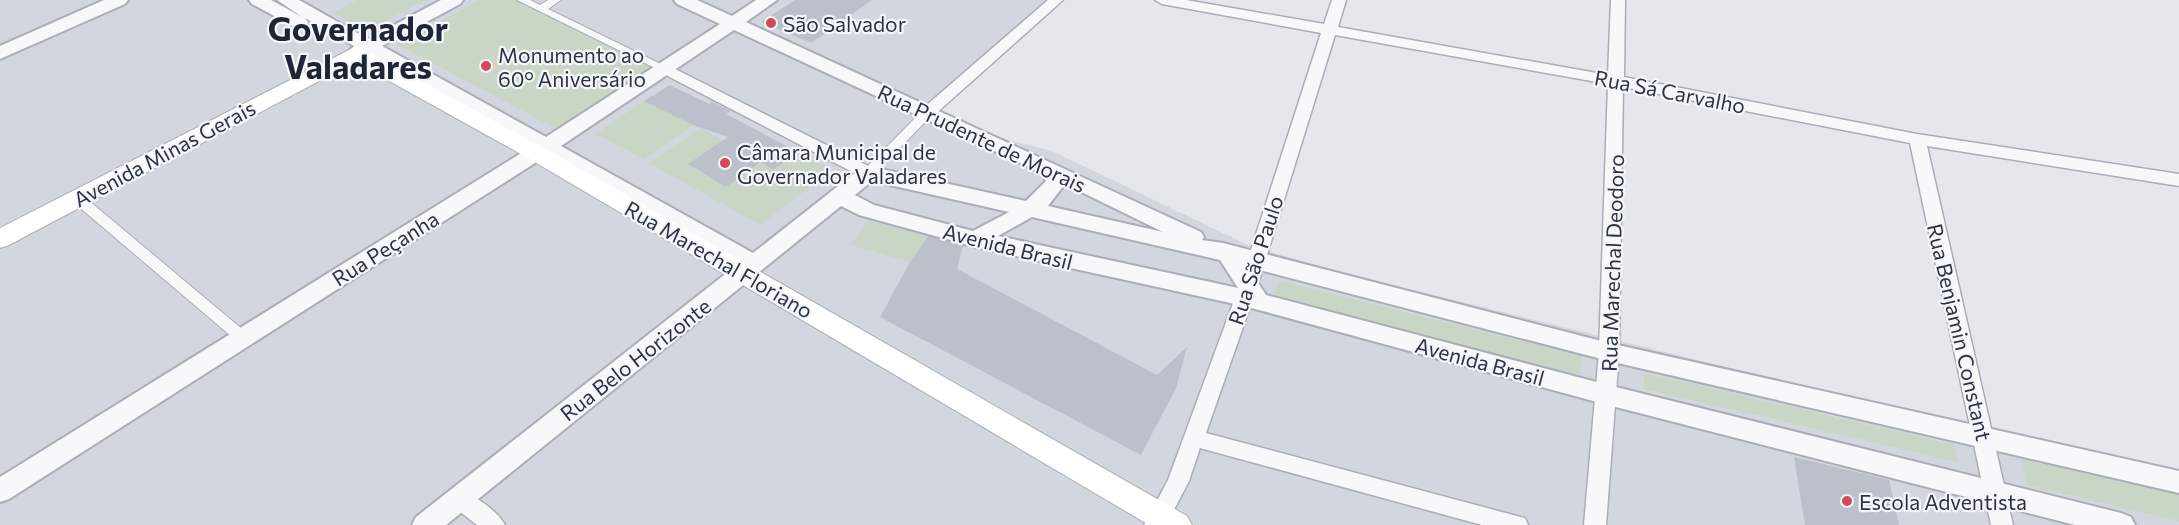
<svg xmlns="http://www.w3.org/2000/svg" width="2179" height="525" font-family="Commissioner,sans-serif">
	<style>
		.built { fill: #d2d6de }
		.green { fill: #c9d6c5 }
		.building { fill: #bbc0ca }
		.lines { fill: none; stroke-linecap: round; stroke-linejoin: round }
		.pedestrian-casing { stroke: #a9aeb7; stroke-width: 2 }
		.minor-casing { stroke: #a9aeb7; stroke-width: 3 }
		.tertiary-casing { stroke: #a9aeb7; stroke-width: 4 }
		.secondary-casing { stroke: #a9aeb7; stroke-width: 2 }
		.pedestrian { fill: #f7f8fa; fill-rule: evenodd }
		.minor { fill: #f7f8fa; fill-rule: evenodd }
		.tertiary { fill: #f7f8fa; fill-rule: evenodd }
		.secondary { fill: #fff; fill-rule: evenodd }
		.poi-dot { fill: #d1495b; stroke: #f4f6f9; stroke-width: 2 }
		.labels { text-anchor: middle; dominant-baseline: central; stroke-width: 4.5; stroke-linejoin: round; paint-order: stroke }
		.poi-label { font-size: 21px; fill: #2b3445; stroke: #f4f6f9; text-anchor: start }
		.street-label { font-size: 21px; fill: #2b3445; stroke: #f4f6f9 }
		.town-label { font-size: 33px; font-weight: bold; fill: #1d2536; stroke: #f4f6f9 }
	</style>
	<rect width="100%" height="100%" fill="#e4e7ec"/>
	<path class="built" d="M0 0H1046L914 116 1052 151 1252 247 1341 272 2179 479V525H0Z"/>
	<path class="green" d="M357 0H425L368 31 333 13Z
		M480 0H519L664 69 564 133 397 44Z
		M644 101 693 125 644 159 595 134Z
		M701 128 723 141 689 165 726 186 761 162 774 170 798 152 832 170 760 225 649 163Z
		M869 220 928 236 910 262 850 245Z
		M1279 281 1582 356 1580 375 1273 299Z
		M1644 373 1954 445 1958 462 1644 389Z
		M2020 454 2179 492V521L2028 485Z"/>
	<path class="building" d="M795 0H872L811 43 761 22Z
		M670 85 709 104 712 102 731 111 726 114 798 152 773 170 761 162 726 187 688 164 728 137 693 125 644 101Z
		M928 236 963 246 957 269 1157 375 1187 347 1176 388 1141 455 880 317 910 262Z
		M1794 457 1889 480 1899 525H1805Z"/>
	<g class="lines">
		<defs>
			<path id="pedestrian" d="M517 0H530L540 5 548 0H561L548 9 671 69 665 72 661 71Z
				M927 109 931 110 933 113 931 116 872 176H864L862 173 864 170 923 110Z
				M77 194 82 195 248 334 250 338 248 342H238L72 201 71 198Z"/>
			<path id="minor" d="M1048 0H1063L933 116H921L919 113 921 110Z
				M1155 0H1186L1324 24 1332 0H1346L1338 27 1608 75 1611 0H1625L1624 77 1917 134 2179 174V186L1927 146 2013 525H1991L1910 143 1623 87 1619 352 1606 525H1584L1599 352 1608 84 1335 35 1257 287 1206 433 1517 516 1525 518 1528 525H1482L1200 448 1189 481 1166 525H1144L1168 480 1239 287 1321 33 1162 4Z
				M665 64 874 169 876 173 874 177H862L660 72 657 69Z
				M459 490C474 495 498 511 505 525H477L451 505 448 499 451 493Z"/>
			<path id="tertiary" d="M104 0H128L125 4 0 59V46Z
				M249 0H271L302 17 277 0H299L368 39 441 0H463L460 4 382 46 546 137 720 24 677 4 674 0H697L732 16 756 0H777L746 22 1201 232 1204 237 1202 240 1223 243 1609 343 2179 471V493L1609 361 1248 267 1266 295 1608 385 2121 513 2131 517 2135 525H2075L1608 405 1244 306 975 247 859 215 841 206 446 525H412L416 517 738 264 546 156 9 499 0 502V477L531 147 368 54 357 58 350 56 348 52 354 46 305 18 308 22 305 26H293L252 4ZM734 30 1033 169 1043 176 1046 181 1026 201 868 166 861 168 753 253 561 146ZM872 181 1009 212 973 231 874 205 855 195ZM1065 184 1163 232 1048 206ZM1032 217 1220 260 1238 288 998 236Z"/>
			<path id="secondary" d="M355 47 362 49 544 148 1187 516 1192 525H1149L528 158 355 62 9 245 0 248V228Z"/>
		</defs>
		<use href="#pedestrian" class="pedestrian-casing"/>
		<use href="#minor" class="minor-casing"/>
		<use href="#tertiary" class="tertiary-casing"/>
		<use href="#secondary" class="secondary-casing"/>
		<use href="#pedestrian" class="pedestrian"/>
		<use href="#minor" class="minor"/>
		<use href="#tertiary" class="tertiary"/>
		<use href="#secondary" class="secondary"/>
	</g>
	<g class="poi-dot">
		<circle cx="771" cy="23" r="6"/>
		<circle cx="486" cy="66" r="6"/>
		<circle cx="725" cy="163" r="6"/>
		<circle cx="1847" cy="501" r="6"/>
	</g>
	<g class="labels">
		<g class="poi-label">
			<text x="783" y="23">São Salvador</text>
			<text x="498" y="54">Monumento ao<tspan x="498" dy="24">60º Aniversário</tspan></text>
			<text x="737" y="151">Câmara Municipal de<tspan x="737" dy="24">Governador Valadares</tspan></text>
			<text x="1859" y="501">Escola Adventista</text>
		</g>
		<g class="street-label">
			<text transform="translate(1670 91) rotate(11)">Rua Sá Carvalho</text>
			<text transform="translate(982 138) rotate(25)">Rua Prudente de Morais</text>
			<text transform="translate(164 153) rotate(-28)">Avenida Minas Gerais</text>
			<text transform="translate(1008 246) rotate(14)">Avenida Brasil</text>
			<text transform="translate(385 248) rotate(-32)">Rua Peçanha</text>
			<text transform="translate(719 259) rotate(30)">Rua Marechal Floriano</text>
			<text transform="translate(1255 260) rotate(-72)">Rua São Paulo</text>
			<text transform="translate(1612 263) rotate(-88)">Rua Marechal Deodoro</text>
			<text transform="translate(1960 332) rotate(77)">Rua Benjamin Constant</text>
			<text transform="translate(635 359) rotate(-38)">Rua Belo Horizonte</text>
			<text transform="translate(1480 361) rotate(15)">Avenida Brasil</text>
		</g>
		<g class="town-label">
			<text x="358" y="27">Governador<tspan x="358" dy="38">Valadares</tspan></text>
		</g>
	</g>
</svg>
